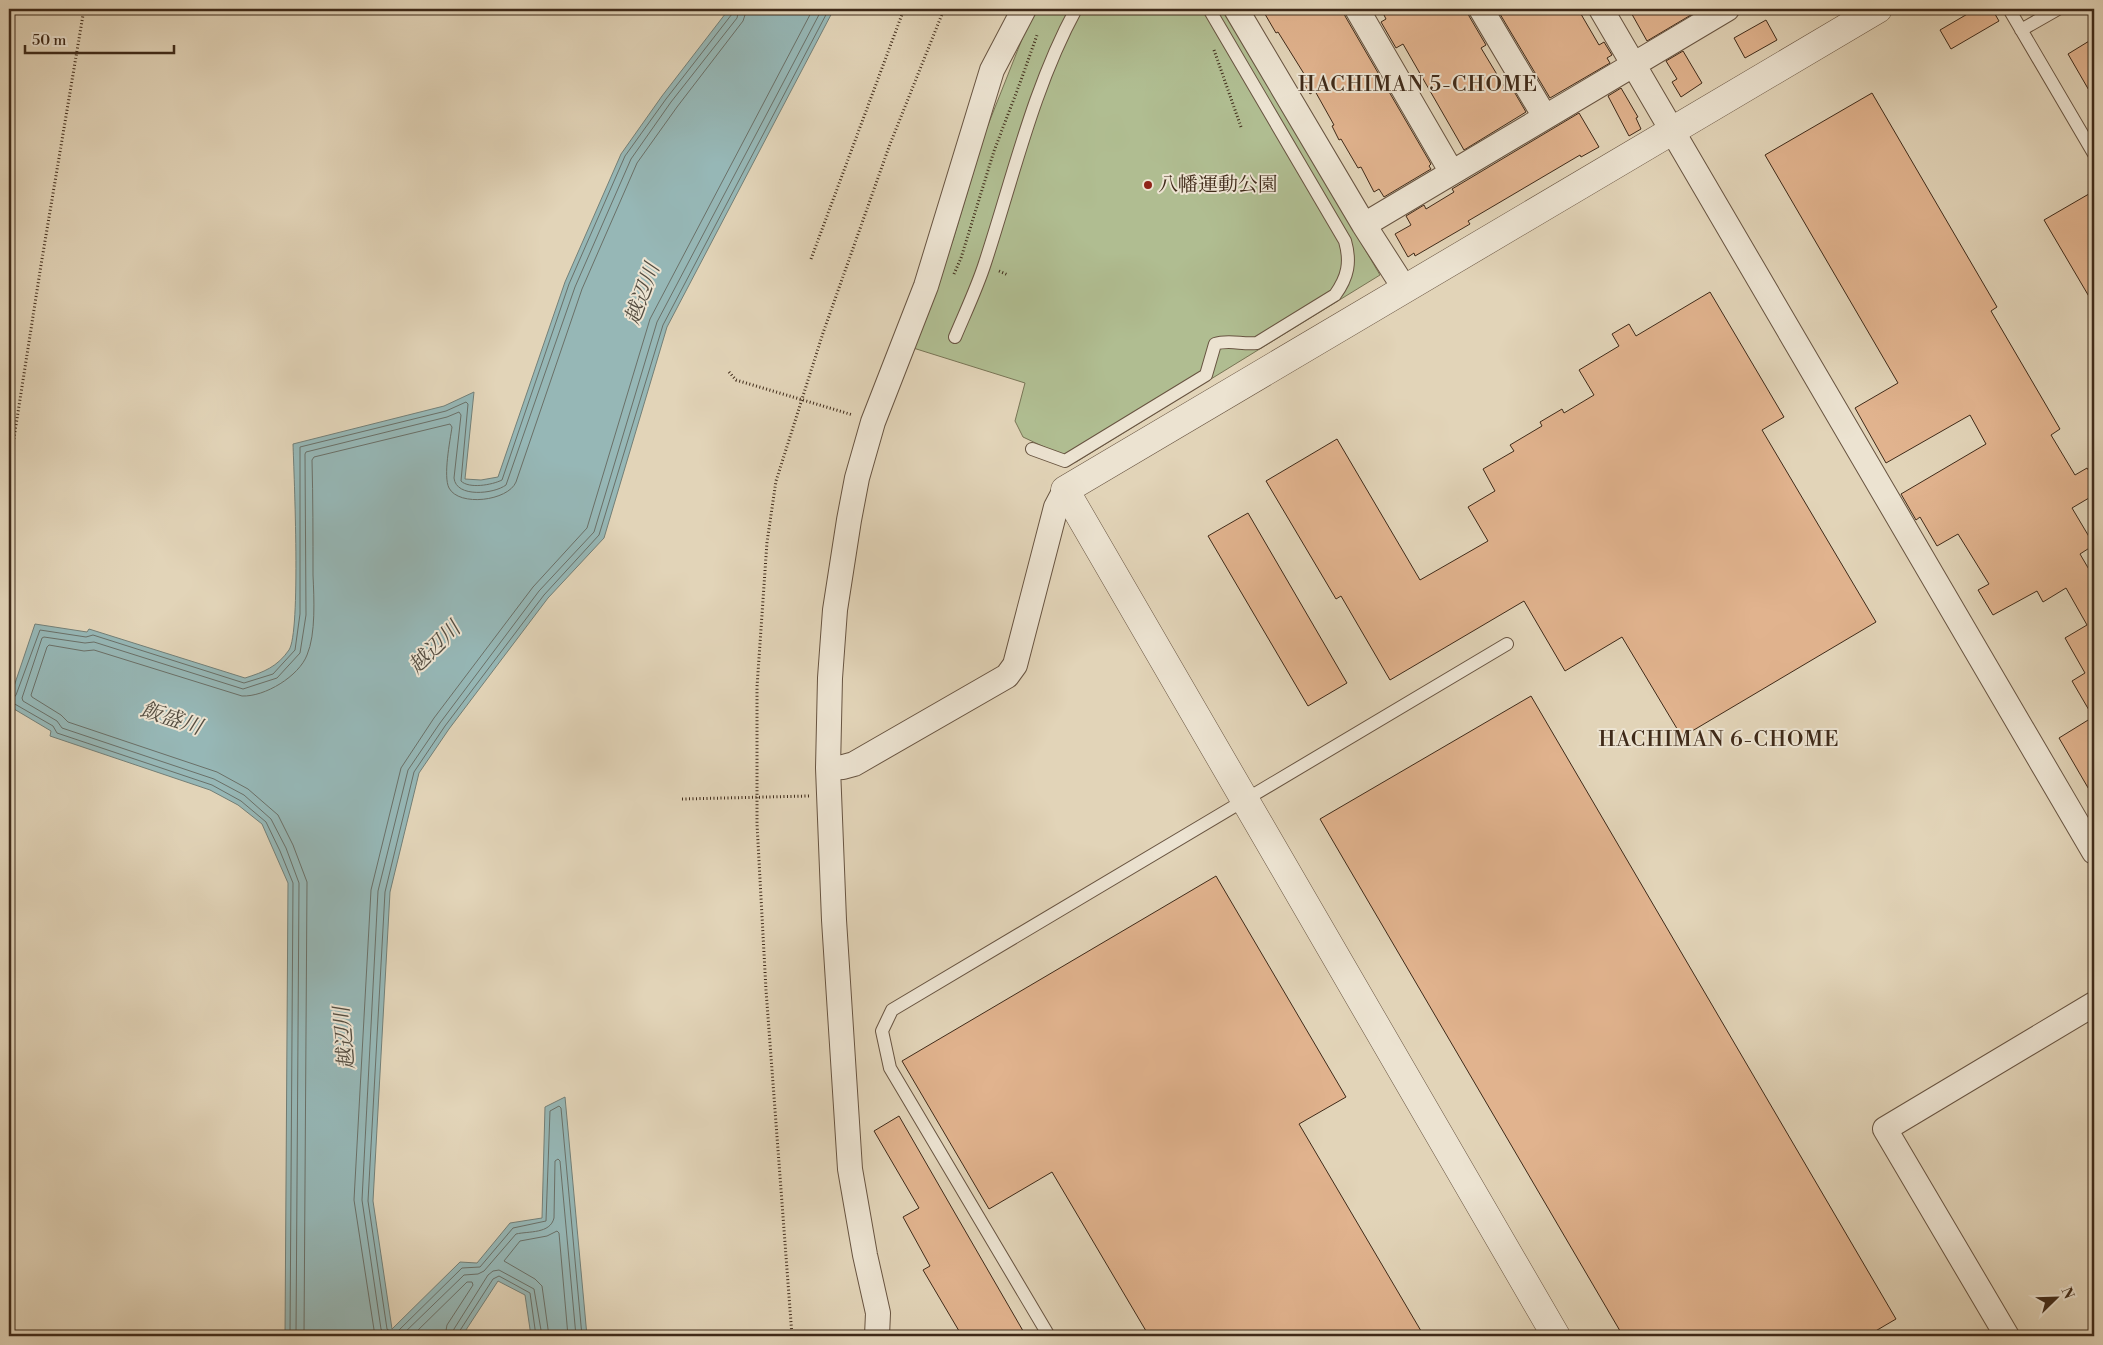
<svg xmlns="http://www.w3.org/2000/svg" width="2103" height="1345" font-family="'Libre Bodoni','Noto Serif JP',serif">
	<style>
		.green { fill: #b0bd91; stroke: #787455 }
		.water { fill: #96b7b6; stroke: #737f77 }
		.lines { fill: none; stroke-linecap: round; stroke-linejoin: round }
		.shore { stroke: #6a7068; stroke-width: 1 }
		.building { fill: #e1b38e; stroke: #3f2a19 }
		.service-casing { stroke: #685441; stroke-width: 14 }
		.minor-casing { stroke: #685441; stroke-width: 26 }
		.tertiary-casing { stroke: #685441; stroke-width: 29 }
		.path { stroke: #3f2a19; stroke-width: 3; stroke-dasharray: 1 2.5; stroke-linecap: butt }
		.service { stroke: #ece3d1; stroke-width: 12 }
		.minor { stroke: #ece3d1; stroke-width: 24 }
		.tertiary { stroke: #ece3d1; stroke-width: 28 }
		.poi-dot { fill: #8f2418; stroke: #ece3d1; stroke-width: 2 }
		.labels { text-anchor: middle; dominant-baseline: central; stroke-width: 4; stroke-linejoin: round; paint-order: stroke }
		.poi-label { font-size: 20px; fill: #3f2a19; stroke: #ece3d1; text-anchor: start }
		.neighbourhood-label { font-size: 21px; letter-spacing: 1px; fill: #3f2a19; stroke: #ece3d1 }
		.water-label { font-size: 21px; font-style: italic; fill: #554d40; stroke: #ece3d1 }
	</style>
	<rect width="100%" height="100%" fill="#e2d4b8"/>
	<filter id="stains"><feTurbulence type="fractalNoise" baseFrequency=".004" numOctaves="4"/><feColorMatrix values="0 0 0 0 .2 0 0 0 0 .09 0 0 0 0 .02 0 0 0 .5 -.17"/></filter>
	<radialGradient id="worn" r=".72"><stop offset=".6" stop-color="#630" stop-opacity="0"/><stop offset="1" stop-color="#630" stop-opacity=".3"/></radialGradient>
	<path class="green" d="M1034 9H1224L1380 275 1076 462 1023 437 1015 421 1025 383 910 347 953 240 986 130Z"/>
	<path class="water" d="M729 9H834L667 327 604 538 548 598 449 729 419 773 390 892 373 1201 392 1329 460 1262 477 1263 510 1223 542 1218 545 1107 565 1097 587 1336H531L525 1295 498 1281 462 1336H285L288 883 262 824 238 805 210 790 50 736 51 731 9 706V701L35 624 87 632 89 629 245 678C264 672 277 667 289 650 301 632 294 475 293 444L444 406 474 392 465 479 481 480 498 477 565 282 621 154 662 96Z"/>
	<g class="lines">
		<path class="shore" d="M290 1336 293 883 280 851 266 822 241 801 212 785 57 733 53 726 13 703 12 700 16 695 40 630 86 637 93 635 244 683 273 674 295 650 300 614V447L446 411 466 402 468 404 461 481C469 489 492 485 502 480L569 284 625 156 666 99 732 14 733 9
			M296 1336 299 883 286 848 271 819 244 795 214 779 62 728 57 721 23 701 22 698 42 638 44 637 85 643 94 642 243 689 277 678 300 653 306 615 305 454 306 452 447 417 459 412 461 415 454 478C456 498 494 494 506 485L575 287 631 159 671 102 737 18 739 9
			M304 1336 307 882 293 845 278 815 248 789 217 772 68 722 61 715 32 697 31 695 47 647 49 645 84 651 94 650 242 696C265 697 299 676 307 655 316 634 314 598 313 575 313 537 313 498 312 460L314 457 450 424 452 427C450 441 443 476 449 488 459 507 508 501 516 482L582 289 637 163 677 107 743 21 747 9
			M375 1336 354 1200 371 890 401 768 434 718 533 587 587 528 650 319 813 9
			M385 1336 381 1329 362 1200 378 891 408 770 440 723 539 591 594 532 657 322 822 9
			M401 1336 464 1275 478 1274 484 1271 516 1234C529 1231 550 1234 554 1218L555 1161 558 1159 560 1161 576 1336
			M412 1336 467 1282H472L473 1285 447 1325 445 1336
			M452 1336 454 1329 488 1275 493 1271 499 1270 534 1289 542 1336
			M459 1336V1332L493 1279 499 1276 530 1293 536 1336
			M549 1336 542 1286 535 1279 504 1261 520 1241 547 1236 557 1231 559 1233 568 1336
			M582 1336 561 1108 559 1106 550 1111 546 1221 513 1228 480 1267 462 1268 397 1332 392 1333 387 1329 368 1201 385 892 414 772 445 726 544 595 599 535 663 325 829 9"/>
	</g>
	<path class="building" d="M1262 9H1343L1345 16 1431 164 1429 166 1431 169 1384 197 1379 189 1374 192 1361 167 1358 168 1341 139 1339 140 1332 126 1334 125 1315 91 1310 94 1302 80 1306 77 1278 32 1276 33Z
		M1381 9H1467L1469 16 1486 45 1481 48 1507 91 1512 88 1526 112 1464 150 1403 44 1396 48 1381 22 1386 19Z
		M1497 9H1578L1599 45 1604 42 1612 55 1607 58 1610 63 1550 98Z
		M1629 9H1701L1647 41Z
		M1976 9H1992L1999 21 1951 49 1940 30Z
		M1766 20 1777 40 1745 58 1734 38Z
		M2094 38V99L2068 54Z
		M1683 51 1702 83 1681 97 1672 82 1677 79 1666 61Z
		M1621 88 1638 117 1636 118 1641 129 1629 136 1608 96Z
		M1872 93 1997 307 1991 311 2060 429 2051 435 2075 475 2087 468 2094 479V495L2072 508 2094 545 2080 554 2094 578V798L2059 738 2093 717 2072 681 2085 673 2065 638 2087 625 2066 588 2043 602 2037 591 1993 615 1978 590 1989 584 1958 534 1937 546 1920 517 1916 520 1901 494 1986 444 1970 415 1886 463 1855 408 1898 383 1765 155Z
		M1579 113 1599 147 1581 157 1580 155 1502 201 1468 221 1470 224 1415 256 1414 253 1408 257 1395 234 1411 225 1406 216 1424 205 1426 209 1454 192 1452 189Z
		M2094 191V305L2044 220Z
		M1710 292 1784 417 1762 430 1876 622 1682 737 1622 637 1565 671 1524 601 1390 680 1341 596 1336 599 1266 481 1337 439 1420 580 1488 541 1468 507 1495 491 1483 469 1514 451 1510 445 1542 426 1540 422 1562 409 1564 413 1594 395 1579 370 1619 346 1612 334 1629 324 1636 336Z
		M1248 513 1347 683 1308 706 1208 536Z
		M1531 696 1896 1319 1867 1336H1623L1320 819Z
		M1216 876 1346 1097 1299 1124 1424 1336H1149L1052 1172 989 1209 902 1061Z
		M899 1116 956 1215 1026 1336H962L923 1270 930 1266 903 1217 919 1208 874 1131Z"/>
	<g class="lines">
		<defs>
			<path id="service" d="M2009 9 2094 154
				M2021 30 2058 9
				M955 337C965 313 977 288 985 263 1013 178 1033 88 1076 9
				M1032 449 1065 461 1206 375 1215 344C1229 339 1243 345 1257 343L1335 295C1348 277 1351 262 1345 241L1209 9
				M1049 1336 890 1068 882 1031 892 1010 1507 644"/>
			<path id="minor" d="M1236 9 1364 225 1405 289
				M1357 9 1451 171
				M1481 9 1545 117
				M1601 9 2094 852
				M1364 225 1727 9
				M828 768 843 767 854 764 1007 676 1015 665 1056 507 1065 490
				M877 1336 878 1313 865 1255 850 1169 834 920 828 768 830 678 835 610 849 520 857 478 873 422 926 286 992 70 1024 9
				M2007 1336 1885 1129 2094 1004"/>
			<path id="tertiary" d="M1556 1336 1065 490 1878 9"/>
		</defs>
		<use href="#service" class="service-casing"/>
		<use href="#minor" class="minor-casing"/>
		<use href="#tertiary" class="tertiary-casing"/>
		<path class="path" d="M1046 13 1047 10 1056 14
			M1214 50 1241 127
			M811 259 904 9
			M999 271 1008 275
			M954 274 961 258 994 151 1020 83 1037 35
			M729 372 736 380 853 415
			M9 470 41 265 84 9
			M682 799 809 796
			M792 1336 766 990 757 824V687L767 542 776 481 823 333 890 144 944 9"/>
		<use href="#service" class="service"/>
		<use href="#minor" class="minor"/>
		<use href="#tertiary" class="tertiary"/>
	</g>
	<circle class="poi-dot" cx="1148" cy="185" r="5"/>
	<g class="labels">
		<g class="poi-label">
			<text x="1158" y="185">八幡運動公園</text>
		</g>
		<g class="neighbourhood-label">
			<text x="1418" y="85">HACHIMAN 5-CHOME</text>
			<text x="1719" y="740">HACHIMAN 6-CHOME</text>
		</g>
		<g class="water-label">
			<text transform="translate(643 294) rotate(-70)">越辺川</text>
			<text transform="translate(435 648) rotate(-45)">越辺川</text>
			<text transform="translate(171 719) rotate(18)">飯盛川</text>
			<text transform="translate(345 1038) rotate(-95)">越辺川</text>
		</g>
	</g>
	<rect width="2103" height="1345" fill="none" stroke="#e2d4b8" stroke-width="30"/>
	<rect x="10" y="10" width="2083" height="1325" fill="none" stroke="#3f2a19" stroke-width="2.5"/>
	<rect x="15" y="15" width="2073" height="1315" fill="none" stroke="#3f2a19"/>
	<g transform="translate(2056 1298) rotate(67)" stroke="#ece3d1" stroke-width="4" paint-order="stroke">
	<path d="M0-4L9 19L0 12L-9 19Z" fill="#3f2a19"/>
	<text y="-8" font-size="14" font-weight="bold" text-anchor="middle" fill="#3f2a19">N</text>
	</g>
	<path d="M25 45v8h149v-8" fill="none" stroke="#3f2a19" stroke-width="2.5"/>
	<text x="32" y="45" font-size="15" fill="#3f2a19" stroke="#ece3d1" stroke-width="4" paint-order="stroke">50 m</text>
	<rect width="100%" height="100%" filter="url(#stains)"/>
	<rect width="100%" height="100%" fill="url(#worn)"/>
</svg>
